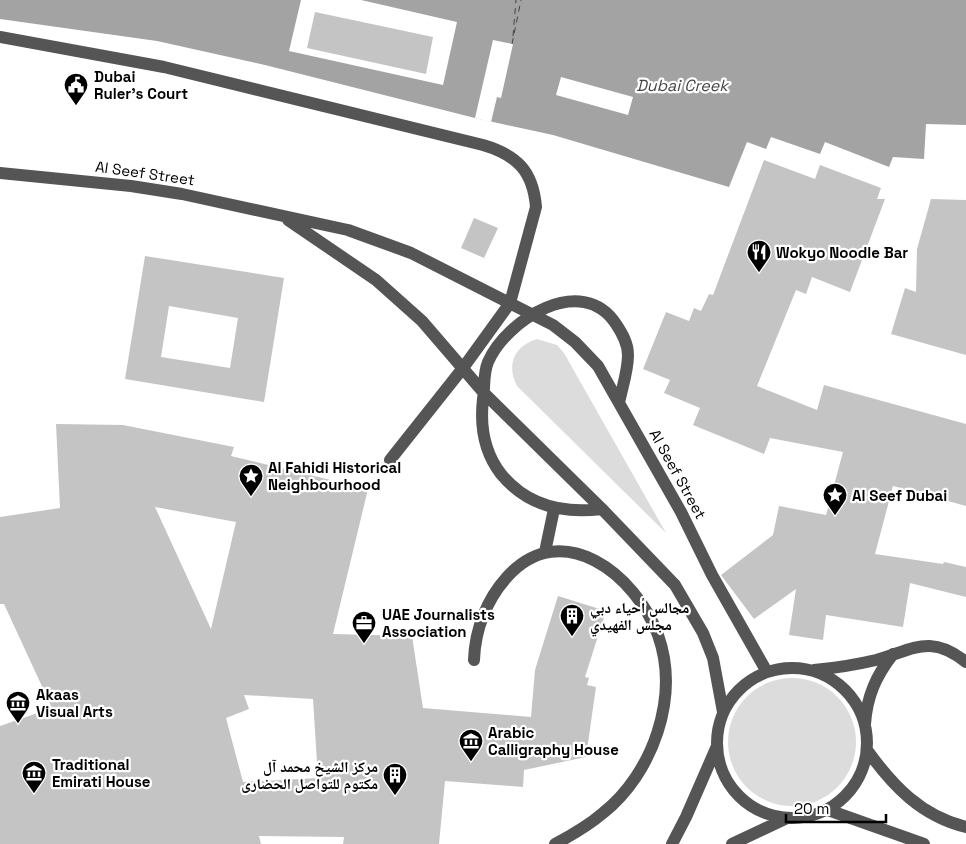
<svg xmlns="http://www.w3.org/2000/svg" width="966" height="844" font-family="'Space Grotesk','Noto Naskh Arabic',sans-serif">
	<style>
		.green { fill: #dcdcdc }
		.water { fill: #a3a3a3 }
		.pier { fill: #fff }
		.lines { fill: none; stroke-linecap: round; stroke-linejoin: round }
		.ferry { stroke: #444; stroke-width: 1; stroke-dasharray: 6 5; stroke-linecap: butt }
		.building { fill: #c4c4c4; fill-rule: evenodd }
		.minor { stroke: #555; stroke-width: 12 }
		.labels { text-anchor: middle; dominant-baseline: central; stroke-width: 4.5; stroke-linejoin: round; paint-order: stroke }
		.poi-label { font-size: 15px; font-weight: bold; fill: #000; stroke: #fff; text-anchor: start }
		.street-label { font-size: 15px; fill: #000; stroke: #fff }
		.water-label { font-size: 16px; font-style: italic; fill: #444; stroke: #fff }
	</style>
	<rect width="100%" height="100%" fill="#fff"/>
	<path class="green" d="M537 339 557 345 564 353 666 533 517 386C506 365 514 346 537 339Z
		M728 742a64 64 0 1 1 128 0a64 64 0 1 1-128 0Z"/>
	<path class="water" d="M0 0H966V125L926 124 924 159 893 157 889 167 825 142 820 154 771 137 766 149 747 142 729 187 553 135 475 118 265 65 157 41 0 19Z"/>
	<path class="pier" d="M301 0H361L457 22 443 85 289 51Z
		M493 40 513 44 501 98 497 97 491 122 475 118Z
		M561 77 633 97 628 115 556 95Z"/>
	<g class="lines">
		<path class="ferry" d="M513 36 516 0
			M512 44 521 0"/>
	</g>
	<path class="building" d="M315 12 433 37 426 74 307 48Z
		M764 160 815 179 820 165 881 188 877 199H885L850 292 812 277 806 294 796 290 757 386 817 410 824 385 966 424V506L893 486 875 554 943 564 944 562 966 567V597L910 583 903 627 826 615 823 640 789 635 796 589 754 619 721 575 773 535 779 506 826 515 843 452 770 438 764 454 693 425 700 408 664 393 670 380 643 369 666 312 689 321 694 308 701 311 709 294 713 295Z
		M931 199 966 200V355L891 334 905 288 916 292 917 249Z
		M474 218 498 228 484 258 461 248Z
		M145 256 284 278 264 402 125 379ZM169 306 238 318 230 368 161 357Z
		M56 424 123 425 234 447 231 456 368 489 333 634 412 636 423 708 531 717 535 670 558 596 606 611 585 677 589 678 587 685 596 687 586 757 524 770 523 787 445 781 439 844H343L344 837 259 836 261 844H0V726L52 708 4 604H0V517L60 508ZM155 507 236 522 211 629ZM244 695 313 699 318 778 243 782 226 718 249 709Z"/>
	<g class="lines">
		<path class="minor" d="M0 37 164 67 483 145C517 155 533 171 536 207L510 303 463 368 390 460
			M0 173 131 186 182 194 348 230 411 253 553 325 575 342 598 366 681 512 712 575 767 672
			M288 220 376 280 422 321 484 393 602 509 675 585 703 633 713 658 723 712
			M602 509C562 514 527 506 501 474 484 452 480 425 483 399 485 386 483 374 488 362 506 320 582 272 616 324 622 333 628 343 628 355 628 371 622 388 619 403
			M545 552 554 509
			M474 660C475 629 487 599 507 577 562 516 636 575 658 635 680 697 653 773 603 813 589 825 572 835 555 844
			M717 743a75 75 0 1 1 150 0a75 75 0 1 1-150 0Z
			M814 670C835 668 855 665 876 660 913 650 930 633 966 662
			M865 724C867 696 876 676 893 654
			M867 750C893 786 921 816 966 827
			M828 810 924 844
			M672 844 686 817 717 746
			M732 844 787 818"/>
	</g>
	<defs>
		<symbol id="civic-pin" viewBox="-11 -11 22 30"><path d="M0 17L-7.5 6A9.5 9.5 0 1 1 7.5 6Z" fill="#000" stroke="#fff"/><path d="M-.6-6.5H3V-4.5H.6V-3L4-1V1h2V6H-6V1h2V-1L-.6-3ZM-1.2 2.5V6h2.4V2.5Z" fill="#fff"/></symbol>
		<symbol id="restaurant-pin" viewBox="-11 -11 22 30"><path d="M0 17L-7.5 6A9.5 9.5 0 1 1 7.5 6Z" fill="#000" stroke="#fff"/><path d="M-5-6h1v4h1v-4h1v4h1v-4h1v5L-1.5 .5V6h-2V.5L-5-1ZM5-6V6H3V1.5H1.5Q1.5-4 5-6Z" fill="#fff"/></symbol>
		<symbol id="sight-pin" viewBox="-11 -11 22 30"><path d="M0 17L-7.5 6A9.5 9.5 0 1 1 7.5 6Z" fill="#000" stroke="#fff"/><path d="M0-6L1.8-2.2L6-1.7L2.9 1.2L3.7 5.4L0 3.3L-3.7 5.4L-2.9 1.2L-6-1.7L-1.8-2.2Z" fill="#fff"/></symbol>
		<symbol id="building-pin" viewBox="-11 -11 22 30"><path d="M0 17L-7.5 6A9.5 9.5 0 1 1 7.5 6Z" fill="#000" stroke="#fff"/><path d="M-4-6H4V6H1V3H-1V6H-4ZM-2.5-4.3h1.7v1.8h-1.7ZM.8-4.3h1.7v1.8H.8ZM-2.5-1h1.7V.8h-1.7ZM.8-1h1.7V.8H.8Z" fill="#fff"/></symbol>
		<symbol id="office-pin" viewBox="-11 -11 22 30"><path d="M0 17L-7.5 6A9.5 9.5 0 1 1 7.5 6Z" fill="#000" stroke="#fff"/><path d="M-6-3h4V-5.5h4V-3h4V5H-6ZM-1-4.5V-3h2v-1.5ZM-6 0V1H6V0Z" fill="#fff"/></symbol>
		<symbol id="museum-pin" viewBox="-11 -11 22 30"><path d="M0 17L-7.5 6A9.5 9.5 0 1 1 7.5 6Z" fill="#000" stroke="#fff"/><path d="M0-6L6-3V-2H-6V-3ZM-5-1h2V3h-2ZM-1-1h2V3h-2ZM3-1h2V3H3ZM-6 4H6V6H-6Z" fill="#fff"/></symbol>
	</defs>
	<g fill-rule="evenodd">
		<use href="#civic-pin" x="62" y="71" width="28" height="38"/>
		<use href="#restaurant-pin" x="745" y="238" width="28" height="38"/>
		<use href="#sight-pin" x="237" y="462" width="28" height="38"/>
		<use href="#sight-pin" x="821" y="481" width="28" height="38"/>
		<use href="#building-pin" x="558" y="602" width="28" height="38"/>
		<use href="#office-pin" x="350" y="609" width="28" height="38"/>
		<use href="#museum-pin" x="4" y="689" width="28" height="38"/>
		<use href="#museum-pin" x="457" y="727" width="28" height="38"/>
		<use href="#museum-pin" x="20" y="759" width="28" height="38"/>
		<use href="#building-pin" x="381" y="761" width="28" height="38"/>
	</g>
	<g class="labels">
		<g class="poi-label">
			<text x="94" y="76">Dubai<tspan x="94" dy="17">Ruler's Court</tspan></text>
			<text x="776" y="252">Wokyo Noodle Bar</text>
			<text x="268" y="467">Al Fahidi Historical<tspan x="268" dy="17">Neighbourhood</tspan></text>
			<text x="852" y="495">Al Seef Dubai</text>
			<text x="590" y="607">مجالس أحياء دبي<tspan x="590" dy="17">مجلس الفهيدي</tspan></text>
			<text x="382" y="614">UAE Journalists<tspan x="382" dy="17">Association</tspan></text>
			<text x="36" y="694">Akaas<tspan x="36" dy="17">Visual Arts</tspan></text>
			<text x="488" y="732">Arabic<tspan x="488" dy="17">Calligraphy House</tspan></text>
			<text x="52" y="764">Traditional<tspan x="52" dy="17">Emirati House</tspan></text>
			<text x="378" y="766" text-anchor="end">مركز الشيخ محمد آل<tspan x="378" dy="17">مكتوم للتواصل الحضارى</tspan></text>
		</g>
		<g class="street-label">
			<text transform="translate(145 173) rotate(8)">Al Seef Street</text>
			<text transform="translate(678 474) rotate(61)">Al Seef Street</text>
		</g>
		<g class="water-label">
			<text x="682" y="85">Dubai Creek</text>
		</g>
	</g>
	<path d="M786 814v8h100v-8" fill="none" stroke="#000000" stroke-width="2.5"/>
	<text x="794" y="814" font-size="15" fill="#000000" stroke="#ffffff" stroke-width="4" paint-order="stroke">20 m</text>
</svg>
